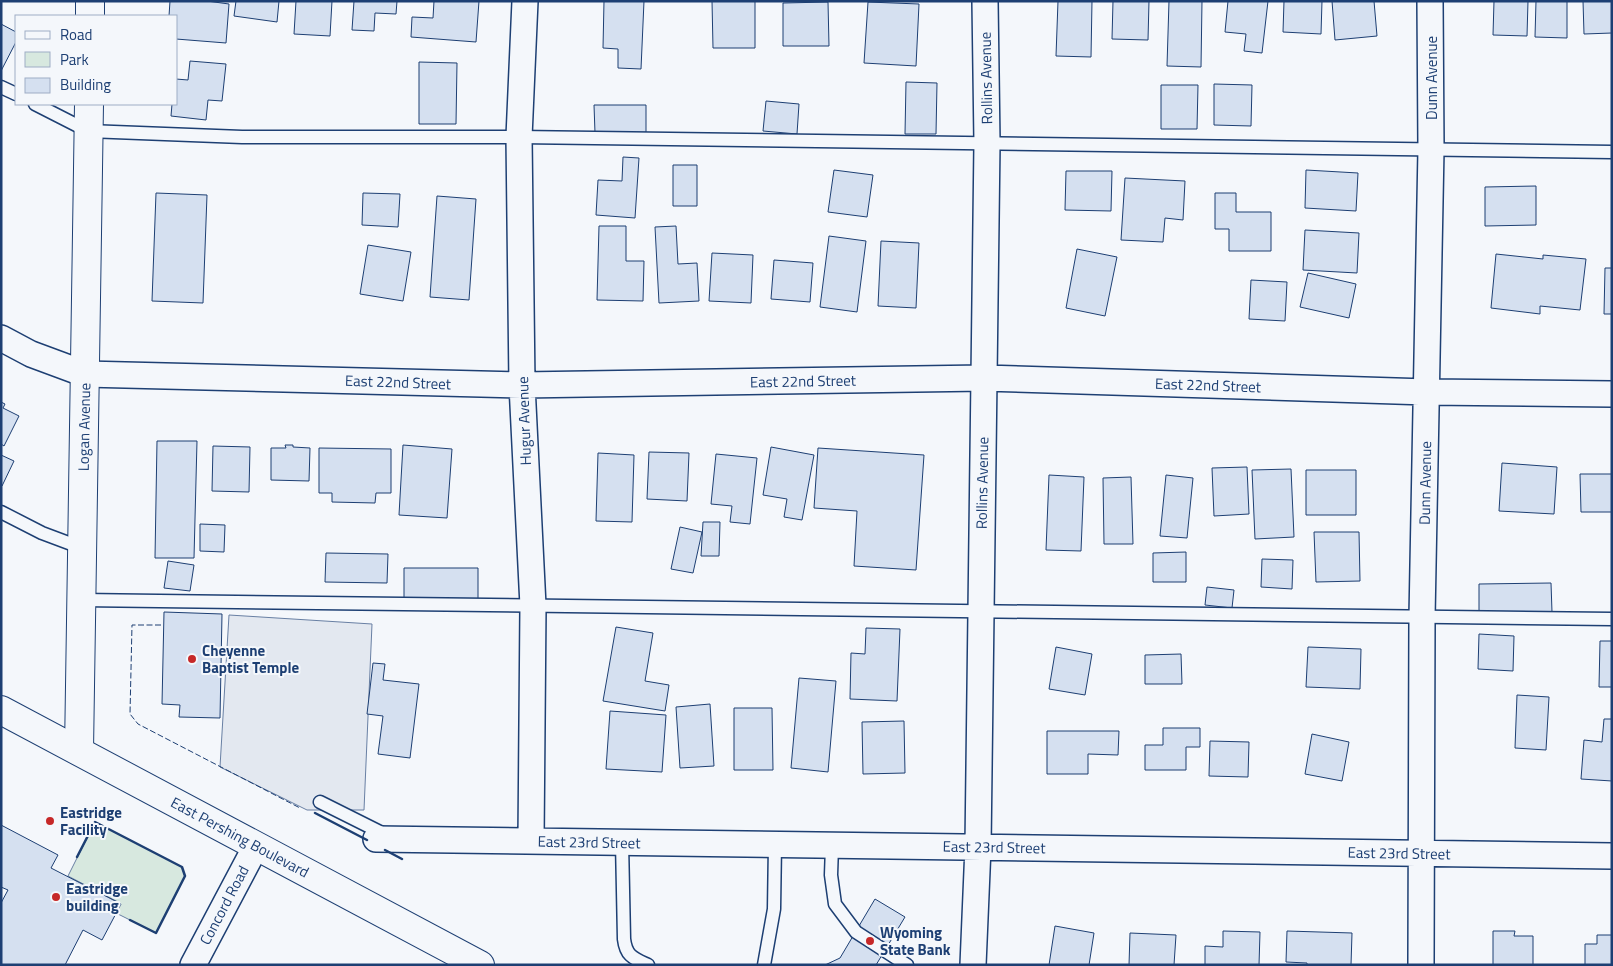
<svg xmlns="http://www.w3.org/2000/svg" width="1613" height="966" font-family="'Titillium Web',sans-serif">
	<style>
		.green { fill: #d7e8df; stroke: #687fa3 }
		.parking { fill: #e3e8f0; stroke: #687fa3 }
		.building { fill: #d5e0f0; stroke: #1d3f73 }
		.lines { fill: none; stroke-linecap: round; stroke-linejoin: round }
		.lane-casing { stroke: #1d3f73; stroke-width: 15 }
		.street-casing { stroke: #1d3f73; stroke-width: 28 }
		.secondary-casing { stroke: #1d3f73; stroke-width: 30 }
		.primary-casing { stroke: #1d3f73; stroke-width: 30 }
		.lane { stroke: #f4f7fb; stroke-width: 12 }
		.street { stroke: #f4f7fb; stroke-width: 25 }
		.secondary { stroke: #f4f7fb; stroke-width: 28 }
		.primary { stroke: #f4f7fb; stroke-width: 28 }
		.fence { stroke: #1d3f73; stroke-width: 1; stroke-dasharray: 6 2.5; stroke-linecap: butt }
		.wall { stroke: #1d3f73; stroke-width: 2.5 }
		.poi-dot { fill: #c62828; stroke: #f4f7fb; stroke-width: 2 }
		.labels { text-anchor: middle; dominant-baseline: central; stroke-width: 4; stroke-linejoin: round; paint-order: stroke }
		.street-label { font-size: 15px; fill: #1d3f73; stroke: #f4f7fb }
		.poi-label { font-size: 15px; font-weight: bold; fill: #1d3f73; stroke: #f4f7fb; text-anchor: start }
	</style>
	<rect width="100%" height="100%" fill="#f4f7fb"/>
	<path class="green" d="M95 822 182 867 185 876 156 933 116 913 120 903 68 876Z"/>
	<path class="parking" d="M229 615 372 624 364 810H307L220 767Z"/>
	<path class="building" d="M170 1H207L229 4 226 43 176 39V16H169Z
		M236 1H279L277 22 234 16Z
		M296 1H332L330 36 294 34Z
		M354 1H397L396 14 375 13 374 31 352 30Z
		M434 1H479L476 42 411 37 412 17 433 18Z
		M604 1H644L641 69 618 68V49L603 48Z
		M712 1H755V48H713Z
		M1058 1H1092L1091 57 1056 56Z
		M1113 1H1149L1148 40 1112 39Z
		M1169 1H1202L1201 67 1167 66Z
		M1228 1H1268L1262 53 1244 51 1246 34 1225 32Z
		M1284 1H1322L1321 34 1283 32Z
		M1332 1H1374L1377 36 1335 40Z
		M1494 1H1528L1527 36 1493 35Z
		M1536 1H1567V38L1535 37Z
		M1583 1H1612V33L1584 34Z
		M828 2 829 46H783V3Z
		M868 2 919 4 916 66 864 63Z
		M1 24 16 32V42L1 71Z
		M190 61 226 64 222 101 208 100 206 120 171 116 172 104H176V79L188 80Z
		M419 62 457 63 456 124H419Z
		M906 82 937 83 936 134H905Z
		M1214 84 1252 85 1251 126 1214 125Z
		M1161 85H1198L1197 129H1161Z
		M766 101 799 104 797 134 763 131Z
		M594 105H646V133H595Z
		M623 157 639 158 635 218 596 215 598 180 622 181Z
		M673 165H697V206H673Z
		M834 170 873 175 867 217 828 212Z
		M1306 170 1358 173 1356 211 1305 208Z
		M1066 171H1112L1111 211 1065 210Z
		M1125 178 1185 181 1183 220 1165 218 1163 242 1121 240Z
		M1536 186V225L1485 226V187Z
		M156 193 207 195 203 303 152 301Z
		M363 193 400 194 398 227 362 225Z
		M1215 193H1236V212H1271V251H1229V229H1215Z
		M437 196 476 199 469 300 430 297Z
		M599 226H626V261H644L643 301 597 300Z
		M676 226 678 264 697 263 699 301 659 303 655 227Z
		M1305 230 1359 233 1357 273 1303 270Z
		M829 236 866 241 857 312 820 307Z
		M881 241 919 243 916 308 878 306Z
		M368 245 411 252 403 301 360 294Z
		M1077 249 1117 257 1105 316 1066 308Z
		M712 253 753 255 751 303 709 301Z
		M1496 254 1543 259V255L1586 259 1580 310 1540 306V314L1491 308Z
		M774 260 813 263 810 302 771 299Z
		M1605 268H1612V314H1604Z
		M1308 273 1356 284 1349 318 1300 307Z
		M1251 280 1287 282 1285 321 1249 319Z
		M1 402 5 404 3 408 19 416 4 446 1 444Z
		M157 441H197L194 558H155Z
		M285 445H293V447L310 448 309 481 271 480V448H286Z
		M403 445 452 449 447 518 399 515Z
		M213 446 250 447 249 492 212 491Z
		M771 447 814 455 802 520 784 517 787 499 763 495Z
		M319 448 391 449V493H376L375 503 332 502V493H319Z
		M818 448 924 455 916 570 854 566 857 511 814 508Z
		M649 452 689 453 687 501 647 499Z
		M598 453 634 455 632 522 596 521Z
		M716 454 757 458 750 524 730 522 732 506 711 504Z
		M1 455 14 461 2 486 1 485Z
		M1502 463 1557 467 1554 514 1499 511Z
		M1247 467 1249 514 1214 516 1212 468Z
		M1291 469 1294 537 1255 539 1252 470Z
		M1306 470H1356V515H1306Z
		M1580 474H1612V512H1581Z
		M1049 475 1084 477 1081 551 1046 550Z
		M1166 475 1193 478 1187 538 1160 536Z
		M1131 477 1133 544H1104L1103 478Z
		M703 522H720L719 556H701Z
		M200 524 225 525 224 552 200 551Z
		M680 527 702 532 693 573 671 569Z
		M1314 532H1359L1360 581 1316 582Z
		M1186 552V582H1153V553Z
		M326 553 388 554 387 583 325 582Z
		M1262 559 1293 560 1292 589 1261 587Z
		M168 561 194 565 190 591 164 588Z
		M404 568H478V601H404Z
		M1551 583 1552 612 1479 613V584Z
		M1207 587 1234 590 1232 608 1205 605Z
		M164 612 222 614 220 718 179 717 180 705 162 704Z
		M616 627 653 633 645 681 669 685 665 711 603 701Z
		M866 628 900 629 897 701 850 699 851 653 865 654Z
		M1479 634 1514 636 1513 671 1478 669Z
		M1600 641H1612V687H1599Z
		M1056 647 1092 654 1085 695 1049 689Z
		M1308 647 1361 649 1360 689 1306 687Z
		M1181 654 1182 684H1145V655Z
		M373 663 385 664 383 680 419 684 410 758 378 754 383 716 367 714Z
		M799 678 836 681 828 772 791 768Z
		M1517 695 1549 697 1546 750 1515 748Z
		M710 704 714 766 680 768 676 707Z
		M734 708H772L773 770H734Z
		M610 711 666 715 662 772 606 769Z
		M1604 719H1612V781L1581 779 1584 740 1602 742Z
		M904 721 905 773 863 774 862 722Z
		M1163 728H1200V747H1186V770H1145V745H1163Z
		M1047 731H1119L1118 755 1088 754V774H1047Z
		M1312 734 1349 742 1342 781 1305 774Z
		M1210 741 1249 742 1248 777 1209 776Z
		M1 825 58 855 51 868 121 904 102 940 83 930 65 965H1V903L8 890 1 887Z
		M875 899 905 917 876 965H825L840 958Z
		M1055 926 1094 933 1089 965H1049Z
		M1223 931 1260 932 1259 965H1205V946L1223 947Z
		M1287 931 1352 933 1351 965H1307V963L1286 962Z
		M1493 931H1515L1514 936H1533V965H1493Z
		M1130 933 1176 935 1174 965H1129Z
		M1597 935H1612V965H1585V944H1597Z"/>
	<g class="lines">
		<defs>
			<path id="lane" d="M1 87 16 94
				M35 104 88 131 242 137H519L1612 152
				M1 512 42 533 82 548
				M81 600 1612 619
				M320 802 386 835
				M622 842 624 939C626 956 633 958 648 965
				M832 846 831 875 835 904 856 932 907 965
				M764 965 774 909 775 844"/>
			<path id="street" d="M525 1 519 137 522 385 533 606 531 841
				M1 338 31 354 85 374 522 385 984 378 1427 392 1612 394
				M376 839 1612 856
				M193 965 256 846
				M973 965 978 847 987 143 985 1
				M1421 965 1422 617 1431 149 1430 1"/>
			<path id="secondary" d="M90 16V1
				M79 751 89 104"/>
			<path id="primary" d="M1 710 480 965"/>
		</defs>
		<use href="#lane" class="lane-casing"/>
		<use href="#street" class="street-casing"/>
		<use href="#secondary" class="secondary-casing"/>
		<use href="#primary" class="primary-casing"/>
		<use href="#lane" class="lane"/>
		<use href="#street" class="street"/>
		<use href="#secondary" class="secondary"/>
		<use href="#primary" class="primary"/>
		<path class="fence" d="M161 625H132L130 714 138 724 300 808"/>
		<path class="wall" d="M315 813 367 840
			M385 850 402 859
			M77 857 95 822 182 867 185 876 156 933 130 920"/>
	</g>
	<g class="poi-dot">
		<circle cx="192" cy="659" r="5"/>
		<circle cx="50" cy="821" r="5"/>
		<circle cx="56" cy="897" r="5"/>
		<circle cx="870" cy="941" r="5"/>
	</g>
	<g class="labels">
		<g class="street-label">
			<text transform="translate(986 78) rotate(-91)">Rollins Avenue</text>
			<text transform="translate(1431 78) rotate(-90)">Dunn Avenue</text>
			<text transform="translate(803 381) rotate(-1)">East 22nd Street</text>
			<text transform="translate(398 382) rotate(2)">East 22nd Street</text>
			<text transform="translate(1208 385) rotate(2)">East 22nd Street</text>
			<text transform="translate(524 421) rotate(-92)">Hugur Avenue</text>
			<text transform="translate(84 427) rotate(-89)">Logan Avenue</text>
			<text transform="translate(982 483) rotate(-89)">Rollins Avenue</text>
			<text transform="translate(1425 483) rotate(-89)">Dunn Avenue</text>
			<text transform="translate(240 837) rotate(28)">East Pershing Boulevard</text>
			<text transform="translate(589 842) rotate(1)">East 23rd Street</text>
			<text transform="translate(994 847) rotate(1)">East 23rd Street</text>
			<text transform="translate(1399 853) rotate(1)">East 23rd Street</text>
			<text transform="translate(224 905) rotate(-62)">Concord Road</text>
		</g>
		<g class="poi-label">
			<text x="202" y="650">Cheyenne<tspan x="202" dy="17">Baptist Temple</tspan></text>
			<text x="60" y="812">Eastridge<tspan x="60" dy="17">Facility</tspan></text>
			<text x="66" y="888">Eastridge<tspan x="66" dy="17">building</tspan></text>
			<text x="880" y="932">Wyoming<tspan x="880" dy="17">State Bank</tspan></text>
		</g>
	</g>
	<rect width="1613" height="966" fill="none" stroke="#1d3f73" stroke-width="5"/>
	<rect x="15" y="15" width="162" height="90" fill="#f4f7fb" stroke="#9eadc5"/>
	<rect x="25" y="31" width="25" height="8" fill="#f4f7fb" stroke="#9eadc5"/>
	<text x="60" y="40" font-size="15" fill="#1d3f73">Road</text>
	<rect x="25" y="52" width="25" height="15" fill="#d7e8df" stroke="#9eadc5"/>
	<text x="60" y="65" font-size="15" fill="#1d3f73">Park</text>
	<rect x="25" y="78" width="25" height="15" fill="#d5e0f0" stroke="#9eadc5"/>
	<text x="60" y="90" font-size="15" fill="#1d3f73">Building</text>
</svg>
